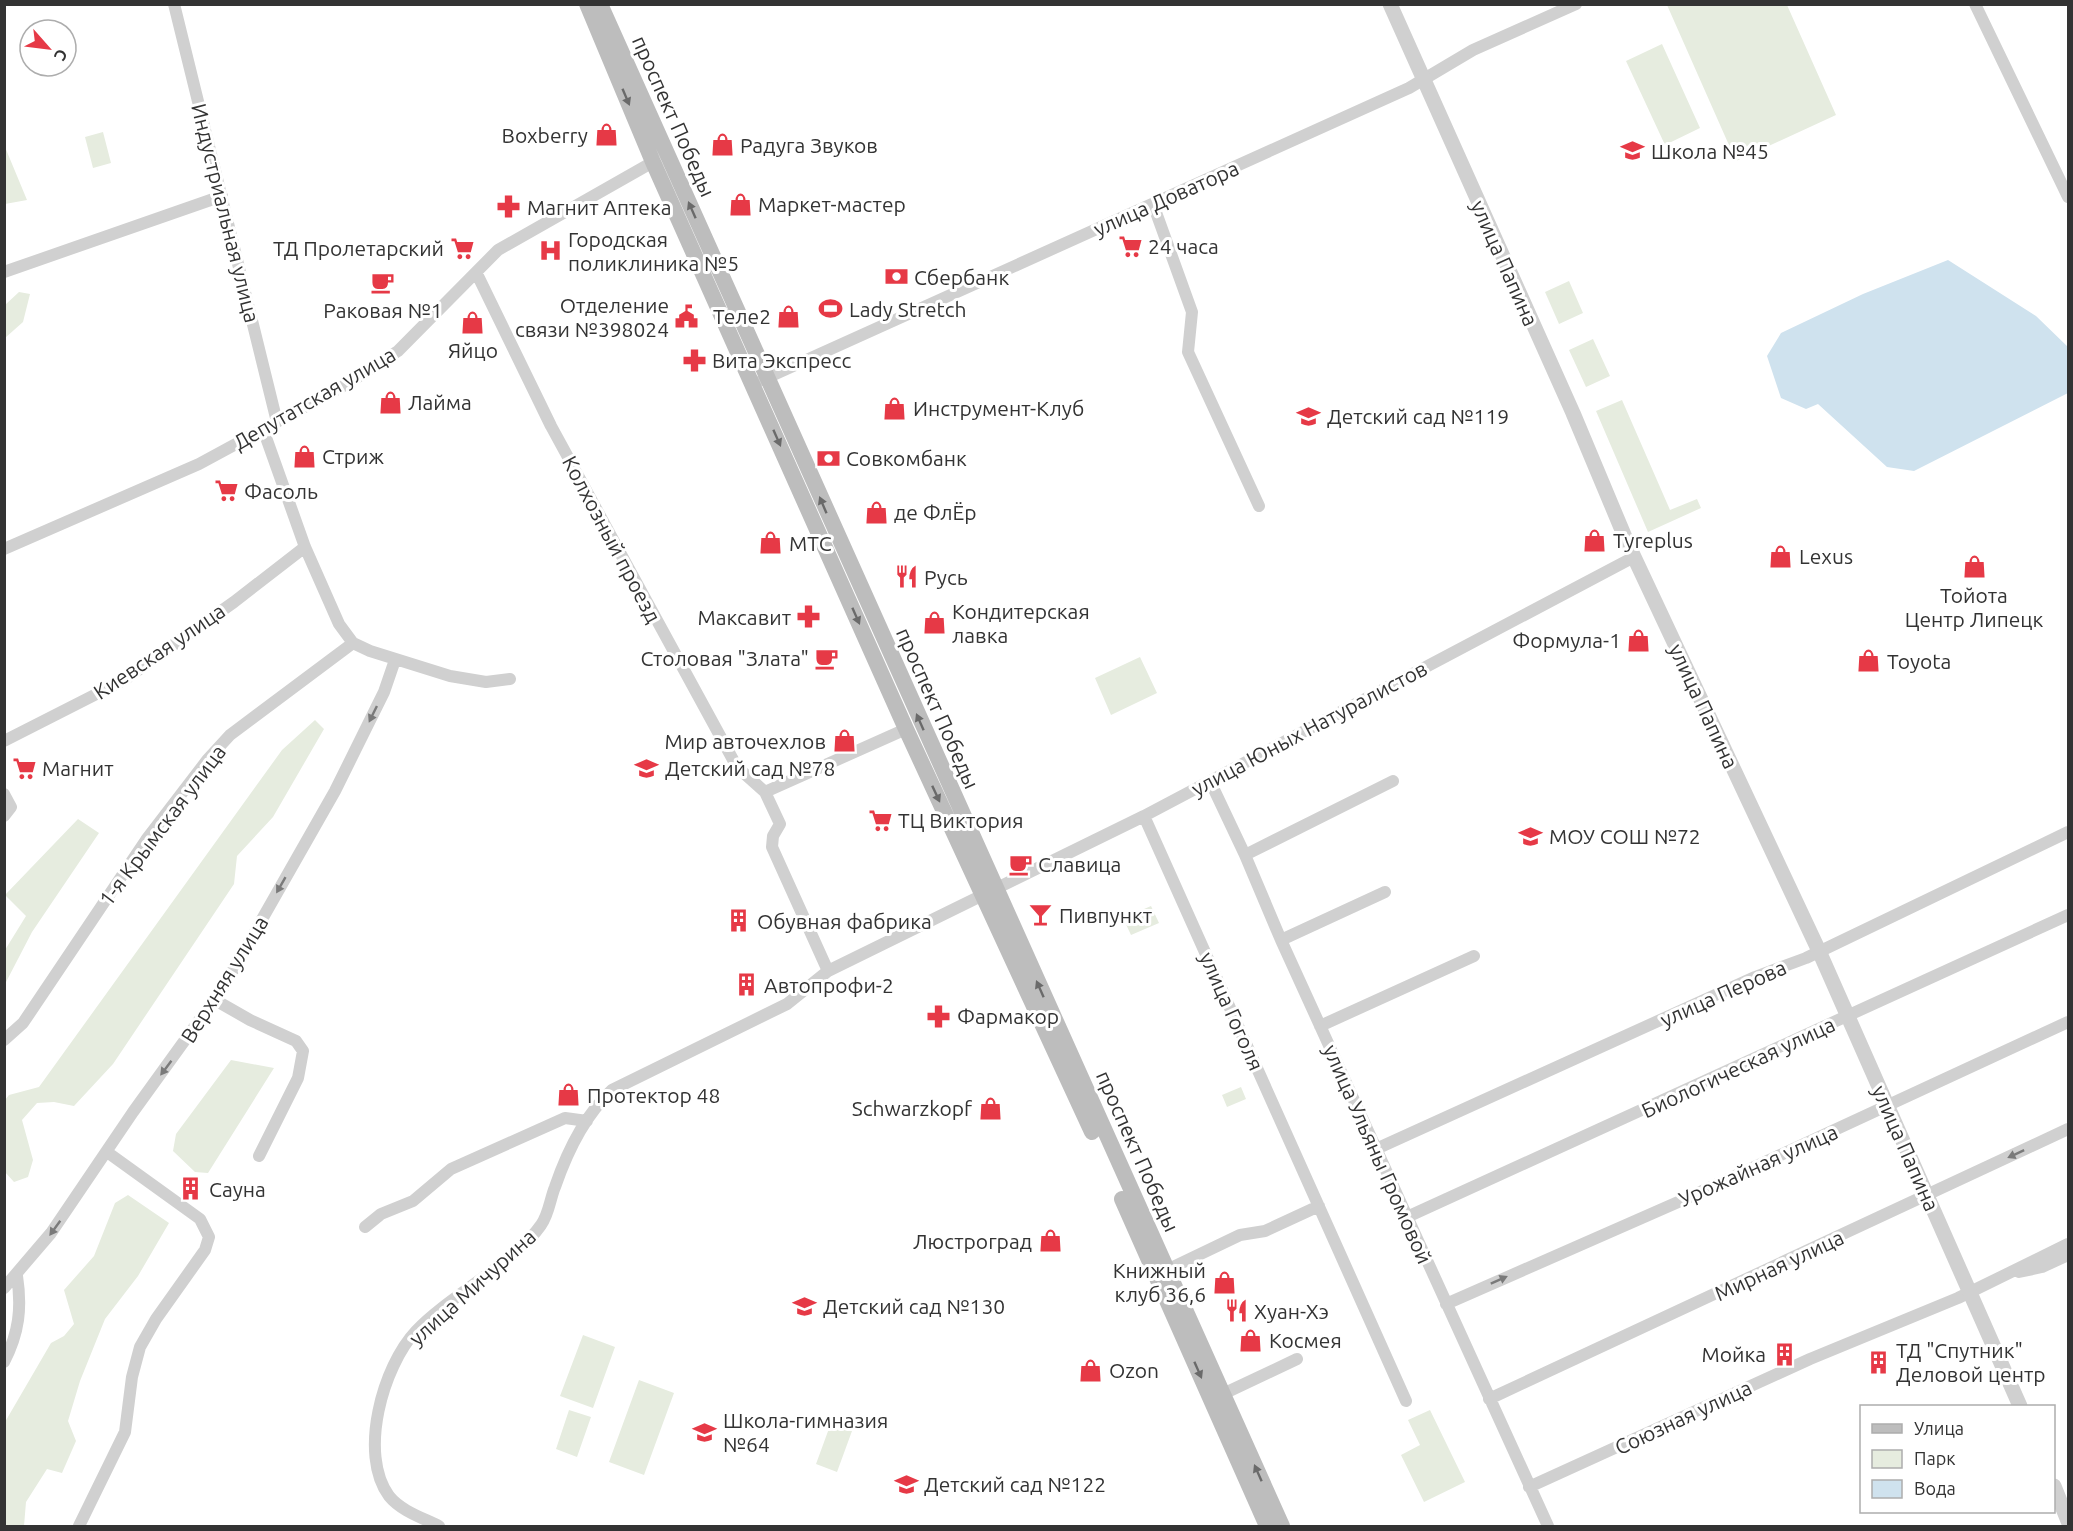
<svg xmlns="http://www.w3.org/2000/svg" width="2073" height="1531" font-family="Ubuntu,sans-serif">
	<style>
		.green { fill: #e6ecdf }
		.water { fill: #cfe2ee }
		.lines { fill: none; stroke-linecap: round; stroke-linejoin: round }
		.minor { stroke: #d0d0d0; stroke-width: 12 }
		.tertiary { stroke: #d0d0d0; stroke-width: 15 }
		.secondary { stroke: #bdbdbd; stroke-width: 16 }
		.oneway { fill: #6a6a6a }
		.oneway2 { fill: #7a7a7a }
		.labels { text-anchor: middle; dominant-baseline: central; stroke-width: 6; stroke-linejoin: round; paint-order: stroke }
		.street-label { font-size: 21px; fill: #333; stroke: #fff }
		.poi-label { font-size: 21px; fill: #333; stroke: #fff; text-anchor: start }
	</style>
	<rect width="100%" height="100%" fill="#fff"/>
	<path class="green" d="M1667 5H1787L1836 115 1736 161Z
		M1662 44 1700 128 1665 145 1626 61Z
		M103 132 111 163 93 168 85 137Z
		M4 147H5L27 200 5 204Z
		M1569 281 1583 313 1559 324 1545 292Z
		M19 292 30 294 23 322 5 338V305Z
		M1593 339 1610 376 1586 387 1569 350Z
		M1622 400 1670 510 1697 499 1701 508 1648 532 1596 411Z
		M1140 657 1157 693 1111 715 1095 678Z
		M315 720 324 729 273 817 237 856 234 884 113 1064 74 1106 54 1102 37 1103 22 1120 33 1160 28 1177 14 1182 5 1172V1100L9 1095 39 1087 282 750Z
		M78 819 99 833 32 932 5 984V950L26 916 5 895Z
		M1151 906 1159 923 1131 935 1123 918Z
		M231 1060 274 1068 208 1173 195 1172 173 1151 176 1134Z
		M1241 1087 1246 1099 1227 1107 1222 1095Z
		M128 1195 169 1223 138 1276 105 1319 80 1381 68 1421 76 1441 62 1473 47 1469 26 1502 24 1526H5V1422L51 1343 64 1336 74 1324 64 1290 94 1256 115 1203Z
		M583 1335 615 1347 593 1408 560 1396Z
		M639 1380 674 1393 644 1475 609 1462Z
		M569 1410 591 1417 577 1457 556 1449Z
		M1430 1410 1465 1482 1424 1502 1401 1455 1420 1445 1408 1420Z
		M831 1423 852 1431 837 1472 816 1464Z"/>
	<path class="water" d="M1948 260 2036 316 2068 347V393L1914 471 1887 467 1818 404 1806 409 1781 398 1767 356 1781 333 1863 294Z"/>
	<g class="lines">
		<path class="minor" d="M174 4 277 422
			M1975 4 2068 197
			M1153 204 1192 312 1188 352 1259 506
			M4 272 222 196
			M477 274 551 426 737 767 765 792 780 824 773 836 772 847 828 971
			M762 380 1409 88 1473 50 1576 4
			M263 429 305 547 339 624 353 643 370 651 450 676 486 682 510 679
			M4 549 199 464 347 384 398 351 498 250 653 162
			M4 741 124 680 234 602 305 547
			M1210 781 1245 855 1281 940 1548 1526
			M765 792 906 729
			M4 794 11 807 4 816
			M1144 816 1406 1401
			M1245 855 1393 781
			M1281 940 1385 892
			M215 1000 250 1020 296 1041 303 1051 298 1078 259 1156
			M1320 1026 1474 956
			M4 1040 23 1023 146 840 208 759 230 735 353 643
			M1376 1149 1755 977 1806 958 2068 832
			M1407 1217 2068 915
			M365 1227 381 1214 413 1201 451 1169 565 1118 587 1121
			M1167 1270 1240 1235 1265 1231 1319 1206
			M2019 1272 2042 1267 2068 1255
			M4 1288 51 1233 133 1112 224 986 335 791 384 692 395 660
			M1446 1304 1685 1199 2068 1022
			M4 1362C19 1333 22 1308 17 1276
			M1223 1394 1297 1359
			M1489 1399 2068 1129
			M1529 1487 1810 1359 1958 1298 2068 1244
			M79 1526 125 1432 132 1377 140 1347 156 1319 205 1250 209 1237 200 1219 107 1152
			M439 1526C423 1518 401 1511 389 1496 358 1454 383 1366 416 1331 450 1295 514 1264 541 1225 549 1214 550 1199 555 1187 567 1152 585 1115 612 1090L787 1004 828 971 1144 816 1634 557"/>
		<path class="tertiary" d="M1390 4 1573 413 1627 542 1819 951 2020 1406
			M2054 1486 2068 1521"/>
		<path class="secondary" d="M587 4 653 162 906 729 1092 1132
			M600 4 1282 1526
			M1122 1199 1267 1526"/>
	</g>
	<defs><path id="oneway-solid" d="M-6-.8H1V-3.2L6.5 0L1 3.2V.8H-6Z" transform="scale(1.5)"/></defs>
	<g class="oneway">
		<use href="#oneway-solid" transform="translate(626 97) rotate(67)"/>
		<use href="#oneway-solid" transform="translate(692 210) rotate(-114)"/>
		<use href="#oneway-solid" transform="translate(777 438) rotate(66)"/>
		<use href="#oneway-solid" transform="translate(823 505) rotate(-113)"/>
		<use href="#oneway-solid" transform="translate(856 616) rotate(66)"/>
		<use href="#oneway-solid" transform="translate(920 722) rotate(-114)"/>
		<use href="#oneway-solid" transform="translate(936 794) rotate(65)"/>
		<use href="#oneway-solid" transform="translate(1040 989) rotate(-114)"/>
		<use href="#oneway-solid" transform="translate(1198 1370) rotate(66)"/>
		<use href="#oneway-solid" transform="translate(1258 1473) rotate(-114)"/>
	</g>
	<g class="oneway2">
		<use href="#oneway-solid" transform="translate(373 714) rotate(116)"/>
		<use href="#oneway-solid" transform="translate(281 885) rotate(120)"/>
		<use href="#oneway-solid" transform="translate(166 1068) rotate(127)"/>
		<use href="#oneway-solid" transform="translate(2016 1154) rotate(155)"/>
		<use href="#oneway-solid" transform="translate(55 1228) rotate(126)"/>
		<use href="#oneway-solid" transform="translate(1499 1280) rotate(-24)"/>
	</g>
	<defs>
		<symbol id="shop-bare" viewBox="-9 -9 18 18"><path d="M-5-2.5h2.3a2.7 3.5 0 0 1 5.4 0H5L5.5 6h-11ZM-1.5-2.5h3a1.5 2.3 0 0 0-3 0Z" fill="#e63946" stroke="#fff" stroke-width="2.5" paint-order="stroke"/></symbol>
		<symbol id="school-bare" viewBox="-9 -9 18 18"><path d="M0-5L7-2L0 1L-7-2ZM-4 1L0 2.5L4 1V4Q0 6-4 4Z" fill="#e63946" stroke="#fff" stroke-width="2.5" paint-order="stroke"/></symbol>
		<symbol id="pharmacy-bare" viewBox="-9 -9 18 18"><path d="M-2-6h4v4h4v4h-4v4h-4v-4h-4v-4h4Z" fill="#e63946" stroke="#fff" stroke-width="2.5" paint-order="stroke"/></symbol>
		<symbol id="supermarket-bare" viewBox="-9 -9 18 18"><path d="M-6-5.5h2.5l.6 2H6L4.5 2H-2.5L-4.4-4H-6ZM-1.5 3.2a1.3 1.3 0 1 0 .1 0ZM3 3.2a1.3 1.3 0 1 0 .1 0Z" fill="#e63946" stroke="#fff" stroke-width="2.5" paint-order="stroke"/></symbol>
		<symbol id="hospital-bare" viewBox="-9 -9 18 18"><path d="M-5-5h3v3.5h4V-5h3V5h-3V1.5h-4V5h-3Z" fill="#e63946" stroke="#fff" stroke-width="2.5" paint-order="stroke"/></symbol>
		<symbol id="bank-bare" viewBox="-9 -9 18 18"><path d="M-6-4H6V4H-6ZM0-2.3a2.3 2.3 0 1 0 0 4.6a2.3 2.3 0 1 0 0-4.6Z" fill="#e63946" stroke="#fff" stroke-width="2.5" paint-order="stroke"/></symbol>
		<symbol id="cafe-bare" viewBox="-9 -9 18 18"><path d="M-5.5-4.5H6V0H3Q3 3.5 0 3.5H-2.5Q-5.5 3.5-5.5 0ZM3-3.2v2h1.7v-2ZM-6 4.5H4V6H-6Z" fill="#e63946" stroke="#fff" stroke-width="2.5" paint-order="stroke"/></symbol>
		<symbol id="stadium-bare" viewBox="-9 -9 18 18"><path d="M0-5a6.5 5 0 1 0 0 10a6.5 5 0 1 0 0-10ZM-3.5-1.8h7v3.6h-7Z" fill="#e63946" stroke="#fff" stroke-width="2.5" paint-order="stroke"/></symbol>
		<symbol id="civic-bare" viewBox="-9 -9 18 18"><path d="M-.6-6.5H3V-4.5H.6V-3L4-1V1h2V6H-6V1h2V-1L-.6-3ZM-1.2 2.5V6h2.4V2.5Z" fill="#e63946" stroke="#fff" stroke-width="2.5" paint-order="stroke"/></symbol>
		<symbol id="restaurant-bare" viewBox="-9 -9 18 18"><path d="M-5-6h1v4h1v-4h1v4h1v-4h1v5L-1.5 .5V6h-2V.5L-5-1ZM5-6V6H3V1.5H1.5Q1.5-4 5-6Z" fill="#e63946" stroke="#fff" stroke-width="2.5" paint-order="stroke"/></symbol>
		<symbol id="bar-bare" viewBox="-9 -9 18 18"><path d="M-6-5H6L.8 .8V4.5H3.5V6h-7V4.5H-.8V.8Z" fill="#e63946" stroke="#fff" stroke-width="2.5" paint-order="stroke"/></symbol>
		<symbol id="building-bare" viewBox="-9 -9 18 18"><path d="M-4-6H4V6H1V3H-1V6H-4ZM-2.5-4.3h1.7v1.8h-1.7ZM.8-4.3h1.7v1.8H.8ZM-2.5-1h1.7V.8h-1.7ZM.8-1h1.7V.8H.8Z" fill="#e63946" stroke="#fff" stroke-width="2.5" paint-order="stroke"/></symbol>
	</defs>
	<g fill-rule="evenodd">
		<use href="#shop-bare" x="590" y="118" width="33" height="33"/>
		<use href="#shop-bare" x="706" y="128" width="33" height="33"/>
		<use href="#school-bare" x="1616" y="134" width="33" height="33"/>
		<use href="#shop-bare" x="724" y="188" width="33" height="33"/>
		<use href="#pharmacy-bare" x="492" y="190" width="33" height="33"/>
		<use href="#supermarket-bare" x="1114" y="230" width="33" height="33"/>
		<use href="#supermarket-bare" x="446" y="232" width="33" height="33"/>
		<use href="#hospital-bare" x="534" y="234" width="33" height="33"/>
		<use href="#bank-bare" x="880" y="260" width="33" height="33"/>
		<use href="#cafe-bare" x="366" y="266" width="33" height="33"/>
		<use href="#stadium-bare" x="814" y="292" width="33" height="33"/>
		<use href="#shop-bare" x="772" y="300" width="33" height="33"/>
		<use href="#civic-bare" x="670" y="300" width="33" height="33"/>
		<use href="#shop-bare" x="456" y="306" width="33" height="33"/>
		<use href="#pharmacy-bare" x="678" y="344" width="33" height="33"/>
		<use href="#shop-bare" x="374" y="386" width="33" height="33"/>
		<use href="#shop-bare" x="878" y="392" width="33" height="33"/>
		<use href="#school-bare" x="1292" y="400" width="33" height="33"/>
		<use href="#shop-bare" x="288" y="440" width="33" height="33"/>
		<use href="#bank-bare" x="812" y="442" width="33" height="33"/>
		<use href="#supermarket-bare" x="210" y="474" width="33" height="33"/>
		<use href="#shop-bare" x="860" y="496" width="33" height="33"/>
		<use href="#shop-bare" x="1578" y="524" width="33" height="33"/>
		<use href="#shop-bare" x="754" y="526" width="33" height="33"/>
		<use href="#shop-bare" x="1764" y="540" width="33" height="33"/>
		<use href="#shop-bare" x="1958" y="550" width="33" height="33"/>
		<use href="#restaurant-bare" x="890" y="560" width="33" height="33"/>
		<use href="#pharmacy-bare" x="792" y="600" width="33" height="33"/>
		<use href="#shop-bare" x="918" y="606" width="33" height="33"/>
		<use href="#shop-bare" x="1622" y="624" width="33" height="33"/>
		<use href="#cafe-bare" x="810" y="642" width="33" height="33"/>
		<use href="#shop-bare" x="1852" y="644" width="33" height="33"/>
		<use href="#shop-bare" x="828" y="724" width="33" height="33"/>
		<use href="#supermarket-bare" x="8" y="752" width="33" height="33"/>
		<use href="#school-bare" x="630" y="752" width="33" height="33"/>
		<use href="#supermarket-bare" x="864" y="804" width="33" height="33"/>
		<use href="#school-bare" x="1514" y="820" width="33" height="33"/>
		<use href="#cafe-bare" x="1004" y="848" width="33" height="33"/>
		<use href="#bar-bare" x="1024" y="898" width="33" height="33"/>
		<use href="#building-bare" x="722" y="904" width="33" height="33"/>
		<use href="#building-bare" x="730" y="968" width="33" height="33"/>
		<use href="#pharmacy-bare" x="922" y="1000" width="33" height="33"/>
		<use href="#shop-bare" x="552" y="1078" width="33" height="33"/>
		<use href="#shop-bare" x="974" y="1092" width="33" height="33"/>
		<use href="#building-bare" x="174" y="1172" width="33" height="33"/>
		<use href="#shop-bare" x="1034" y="1224" width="33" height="33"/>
		<use href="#shop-bare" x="1208" y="1266" width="33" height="33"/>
		<use href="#school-bare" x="788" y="1290" width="33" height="33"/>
		<use href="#restaurant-bare" x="1220" y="1294" width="33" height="33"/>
		<use href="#shop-bare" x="1234" y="1324" width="33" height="33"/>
		<use href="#building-bare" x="1768" y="1338" width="33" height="33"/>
		<use href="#building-bare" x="1862" y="1346" width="33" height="33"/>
		<use href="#shop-bare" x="1074" y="1354" width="33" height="33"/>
		<use href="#school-bare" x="688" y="1416" width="33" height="33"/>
		<use href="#school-bare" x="890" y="1468" width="33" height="33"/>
	</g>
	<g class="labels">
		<g class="street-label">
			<text transform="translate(674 116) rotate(66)">проспект Победы</text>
			<text transform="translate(1166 198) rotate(-24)">улица Доватора</text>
			<text transform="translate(226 213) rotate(76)">Индустриальная улица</text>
			<text transform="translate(1505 263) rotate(66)">улица Папина</text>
			<text transform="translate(314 398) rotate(-30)">Депутатская улица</text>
			<text transform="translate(612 539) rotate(62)">Колхозный проезд</text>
			<text transform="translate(159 651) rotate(-34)">Киевская улица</text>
			<text transform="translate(1704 706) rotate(65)">улица Папина</text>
			<text transform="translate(938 708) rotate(66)">проспект Победы</text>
			<text transform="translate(1309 728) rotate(-28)">улица Юных Натуралистов</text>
			<text transform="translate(162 825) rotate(-53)">1-я Крымская улица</text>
			<text transform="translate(224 979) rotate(-58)">Верхняя улица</text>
			<text transform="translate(1723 993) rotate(-24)">улица Перова</text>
			<text transform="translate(1232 1011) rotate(66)">улица Гоголя</text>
			<text transform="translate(1738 1067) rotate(-25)">Биологическая улица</text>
			<text transform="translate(1906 1148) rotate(66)">улица Папина</text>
			<text transform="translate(1138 1151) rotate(66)">проспект Победы</text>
			<text transform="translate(1378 1154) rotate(66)">улица Ульяны Громовой</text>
			<text transform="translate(1758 1165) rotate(-24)">Урожайная улица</text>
			<text transform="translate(1779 1265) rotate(-25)">Мирная улица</text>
			<text transform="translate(472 1287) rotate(-42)">улица Мичурина</text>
			<text transform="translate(1683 1417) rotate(-25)">Союзная улица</text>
		</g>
		<g class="poi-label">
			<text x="588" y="135" text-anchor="end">Boxberry</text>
			<text x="740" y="145">Радуга Звуков</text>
			<text x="1651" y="151">Школа №45</text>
			<text x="758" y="204">Маркет-мастер</text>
			<text x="527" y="207">Магнит Аптека</text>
			<text x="568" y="239">Городская<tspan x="568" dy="24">поликлиника №5</tspan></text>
			<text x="1148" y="246">24 часа</text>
			<text x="444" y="248" text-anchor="end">ТД Пролетарский</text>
			<text x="914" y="277">Сбербанк</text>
			<text x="669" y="305" text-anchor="end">Отделение<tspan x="669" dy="24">связи №398024</tspan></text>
			<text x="849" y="309">Lady Stretch</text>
			<text x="383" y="310" text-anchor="middle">Раковая №1</text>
			<text x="771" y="316" text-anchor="end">Теле2</text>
			<text x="473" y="350" text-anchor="middle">Яйцо</text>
			<text x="712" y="360">Вита Экспресс</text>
			<text x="408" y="402">Лайма</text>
			<text x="913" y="408">Инструмент-Клуб</text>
			<text x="1327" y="416">Детский сад №119</text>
			<text x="322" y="456">Стриж</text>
			<text x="846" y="458">Совкомбанк</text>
			<text x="244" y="491">Фасоль</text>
			<text x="894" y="512">де ФлЁр</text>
			<text x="1613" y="540">Tyreplus</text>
			<text x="789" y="543">МТС</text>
			<text x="1799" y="556">Lexus</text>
			<text x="924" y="577">Русь</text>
			<text x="1974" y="595" text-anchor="middle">Тойота<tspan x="1974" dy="24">Центр Липецк</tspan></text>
			<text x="952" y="611">Кондитерская<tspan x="952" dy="24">лавка</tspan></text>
			<text x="791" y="617" text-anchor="end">Максавит</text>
			<text x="1621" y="640" text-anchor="end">Формула-1</text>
			<text x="809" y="658" text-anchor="end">Столовая "Злата"</text>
			<text x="1887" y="661">Toyota</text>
			<text x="826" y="741" text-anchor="end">Мир авточехлов</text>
			<text x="42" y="768">Магнит</text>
			<text x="665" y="768">Детский сад №78</text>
			<text x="898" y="820">ТЦ Виктория</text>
			<text x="1549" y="836">МОУ СОШ №72</text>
			<text x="1038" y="864">Славица</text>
			<text x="1059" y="915">Пивпункт</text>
			<text x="757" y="921">Обувная фабрика</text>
			<text x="764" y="985">Автопрофи-2</text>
			<text x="957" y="1016">Фармакор</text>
			<text x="587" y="1095">Протектор 48</text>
			<text x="972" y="1108" text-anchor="end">Schwarzkopf</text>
			<text x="209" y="1189">Сауна</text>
			<text x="1032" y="1241" text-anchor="end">Люстроград</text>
			<text x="1206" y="1270" text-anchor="end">Книжный<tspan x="1206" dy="24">клуб 36,6</tspan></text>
			<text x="823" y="1306">Детский сад №130</text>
			<text x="1254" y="1311">Хуан-Хэ</text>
			<text x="1269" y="1340">Космея</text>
			<text x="1896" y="1350">ТД "Спутник"<tspan x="1896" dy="24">Деловой центр</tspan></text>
			<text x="1766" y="1354" text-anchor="end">Мойка</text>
			<text x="1109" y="1370">Ozon</text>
			<text x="723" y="1420">Школа-гимназия<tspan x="723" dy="24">№64</tspan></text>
			<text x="924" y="1484">Детский сад №122</text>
		</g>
	</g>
	<rect width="2073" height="1531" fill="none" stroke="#333333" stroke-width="12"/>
	<rect x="1860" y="1405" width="195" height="108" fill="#ffffff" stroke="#adadad" stroke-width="1.5"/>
	<rect x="1872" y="1424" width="30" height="9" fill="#bdbdbd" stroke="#adadad" stroke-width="1.5"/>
	<text x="1914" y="1435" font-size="18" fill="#333333">Улица</text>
	<rect x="1872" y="1450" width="30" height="18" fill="#e6ecdf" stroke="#adadad" stroke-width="1.5"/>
	<text x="1914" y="1465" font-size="18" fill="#333333">Парк</text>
	<rect x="1872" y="1480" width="30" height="18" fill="#cfe2ee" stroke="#adadad" stroke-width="1.5"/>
	<text x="1914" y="1495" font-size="18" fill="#333333">Вода</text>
	<g transform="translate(48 48) rotate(118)"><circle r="28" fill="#ffffff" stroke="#adadad" stroke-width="1.5"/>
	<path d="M0-4.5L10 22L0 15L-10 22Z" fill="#e63946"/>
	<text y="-9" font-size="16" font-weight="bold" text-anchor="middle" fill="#333333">С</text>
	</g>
</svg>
